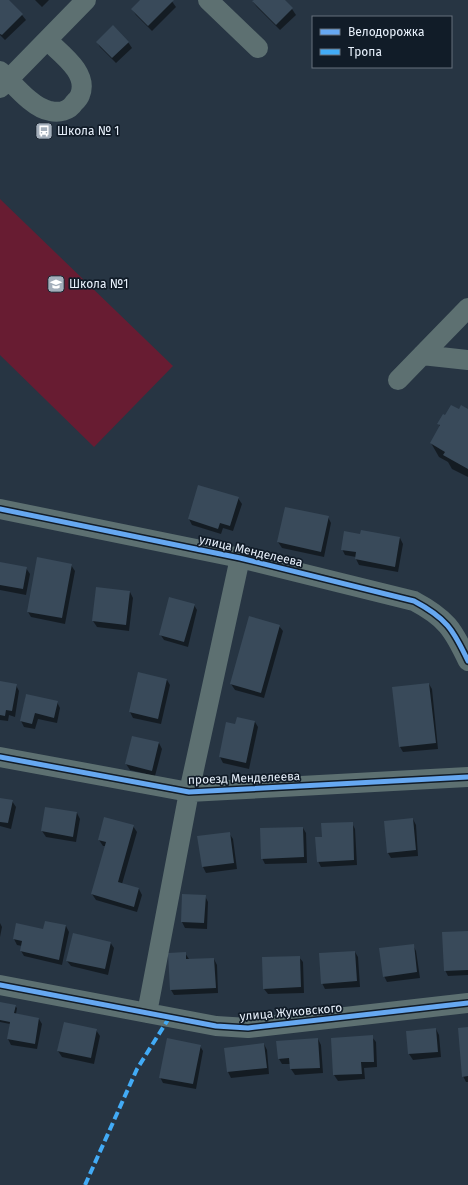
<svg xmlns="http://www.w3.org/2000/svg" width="468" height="1185" font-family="'Fira Sans',sans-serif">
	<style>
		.green { fill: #681c32 }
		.shadow { fill: #0007 }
		.building { fill: #394a5a }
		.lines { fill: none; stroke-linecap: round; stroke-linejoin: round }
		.minor { stroke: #5d7071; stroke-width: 20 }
		.quiet { stroke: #42abf6; stroke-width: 4; stroke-dasharray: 8 4; stroke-linecap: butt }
		.cycleway-casing { stroke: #111c28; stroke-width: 8 }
		.cycleway { stroke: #66a8f1; stroke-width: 5 }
		.labels { text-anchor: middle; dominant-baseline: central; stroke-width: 3.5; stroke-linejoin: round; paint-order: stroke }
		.poi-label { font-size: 12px; fill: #e8f1fc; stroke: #111c28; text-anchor: start }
		.street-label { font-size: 12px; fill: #e8f1fc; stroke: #111c28 }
	</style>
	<rect width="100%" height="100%" fill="#273543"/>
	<path class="green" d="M0 199 173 366 94 447 0 355Z"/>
	<path class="shadow" d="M0 0H8L22 15 26 20 5 40 0 35Z
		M35 0H49L42 7Z
		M141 0H171L176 7 152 31 136 15 132 9Z
		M255 0H283L292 9 296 15 280 30 257 7 253 2Z
		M97 42H128L132 48 116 63 100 47Z
		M468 410V477L452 469 448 462 439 457 431 443 440 427 439 424 446 417 460 411Z
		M238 498 242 504 233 531 223 528 221 534 192 525 189 519Z
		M328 517 331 523 324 557 282 548 278 542Z
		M400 538 403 544 398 572 359 565 356 559V557L345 555 342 549Z
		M0 563 26 568 30 574 26 595 0 590Z
		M71 565 75 571 65 624 31 617 28 612Z
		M130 592 133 598 129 631 97 627 93 621Z
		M194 605 197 610 188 647 164 640 160 634Z
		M279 626 283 631 264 698 235 690 231 684Z
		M139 673 167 680 170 685 161 724 133 718 130 712Z
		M0 682 16 685 19 691 15 717 9 715 8 721 0 720Z
		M429 684 432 689 438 749 403 752 400 747Z
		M26 695 57 702 60 708 57 723 38 719 35 729 24 727 21 721Z
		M255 722 258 727 249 769 223 763 220 757 227 723 236 725Z
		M159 743 162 749 155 776 130 770 126 764Z
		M0 799 12 801 16 807 11 829 0 826Z
		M46 808 77 813 80 819 76 842 46 837 42 831Z
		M413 819 416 825 418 856 391 858 388 853Z
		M352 823 355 829 357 865 321 867 318 861Z
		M133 826 137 832 122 884 139 889 142 895 137 912 96 900 92 894 106 846H103L99 840Z
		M303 828 306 833 307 863 265 864 262 858Z
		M229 833 233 839 237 869 206 873 203 867Z
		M205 896 208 902 207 929 185 928 182 922Z
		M45 922 66 926 69 932 62 965 24 956 21 951 22 946 17 945 14 939 44 930Z
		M0 923 2 927 0 937Z
		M468 932V975L448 976 445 970Z
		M110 942 114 948 108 975 71 966 67 961Z
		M413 945 416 951 420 978 387 982 384 976Z
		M355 952 358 957 360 987 325 989 322 983Z
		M185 953 189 959H214L217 965 218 993 174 995 171 990Z
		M299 957 303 962 304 993 268 994 264 989Z
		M0 1003 15 1006 17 1008 16 1014 39 1019 42 1024 37 1049 11 1045 8 1039 10 1024 0 1022Z
		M468 1028V1082H466L463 1076Z
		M436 1029 439 1035 441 1057 413 1060 409 1054 407 1031Z
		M96 1030 100 1036 94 1064 62 1057 58 1051Z
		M372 1037 376 1042 377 1067 364 1068 365 1079 338 1081 334 1075Z
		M318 1039 321 1045 323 1073 295 1075 291 1069V1064H282L279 1059Z
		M264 1044 267 1050 269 1074 231 1078 228 1072 225 1049Z
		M200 1046 203 1051 196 1089 163 1083 160 1077Z"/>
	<path class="building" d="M0 0H9L23 14 2 35 0 34Z
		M140 0H174L148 26 131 9Z
		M254 0H285L293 8 276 25 252 1Z
		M113 25 129 42 112 58 96 42Z
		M451 405 459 409 461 405 468 409V469L443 455 445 452 430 443 440 425 437 424 443 414 445 415Z
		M198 485 239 497 230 526 220 523 218 529 188 519Z
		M285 507 329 516 321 552 277 542Z
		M361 530 400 537 395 567 355 559 356 552 341 550 344 531 360 534Z
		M37 557 72 564 62 618 27 612Z
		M0 562 27 567 23 589 0 585Z
		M96 587 130 591 126 625 92 621Z
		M169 597 195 604 184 642 159 635Z
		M249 616 280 625 261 693 230 684Z
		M138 672 167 679 158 719 129 712Z
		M0 681 17 684 12 711 6 710 5 716 0 715Z
		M429 683 436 743 399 747 392 687Z
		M26 694 58 701 54 718 35 713 32 724 20 721Z
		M237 717 255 721 246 763 219 757 226 722 235 724Z
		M132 736 159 742 152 771 125 764Z
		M0 798 13 800 8 823 0 822Z
		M45 807 77 812 73 837 41 831Z
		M104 817 134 825 118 882 139 888 134 907 91 894 106 842 98 840Z
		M413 818 416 850 387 853 384 821Z
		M353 822 354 860 317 862 315 837H322L321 823Z
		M303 827 304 857 261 859 260 828Z
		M230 832 234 863 202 867 197 836Z
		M182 894 206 895 204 923 181 922Z
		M45 921 66 925 59 960 20 951 22 941 13 939 16 923 43 929Z
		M468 931V970L444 971 442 932Z
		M73 933 111 942 105 969 66 961Z
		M414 944 417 972 383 977 379 948Z
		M355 951 357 981 321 984 319 953Z
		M186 952V959L214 958 216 988 170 990 168 953Z
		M300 956 301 987 263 989 262 957Z
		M0 1002 16 1005 14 1013 39 1018 35 1044 7 1039 10 1022 0 1020Z
		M64 1022 97 1029 91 1058 57 1051Z
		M468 1027V1076L462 1077 458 1028Z
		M436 1028 438 1052 408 1054 406 1031Z
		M373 1035 374 1062H361L362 1074 333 1075 331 1038Z
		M167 1038 201 1045 193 1084 159 1078Z
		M318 1038 320 1068 290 1069 289 1058 278 1059 276 1041Z
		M264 1043 267 1068 227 1072 224 1048Z"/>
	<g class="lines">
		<path class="minor" d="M208 0 258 48
			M0 71C13 83 32 108 50 111 59 113 69 111 74 103 76 101 79 98 80 95 89 73 61 54 47 40
			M0 88 86 0
			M422 355 468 360
			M398 380 468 308
			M0 509 240 558 414 601C446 618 453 629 468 661
			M0 757 189 792 468 777
			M0 985 216 1026 248 1028 468 1003
			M147 1013 189 792 240 558"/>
		<path class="quiet" d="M85 1185 137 1069 169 1018"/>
		<defs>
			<path id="cycleway" d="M0 509 240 558 414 601C446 618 453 629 468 661
				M0 757 189 792 468 777
				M0 985 216 1026 248 1028 468 1003"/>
		</defs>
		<use href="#cycleway" class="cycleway-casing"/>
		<use href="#cycleway" class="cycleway"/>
	</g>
	<defs>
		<symbol id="bus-square" viewBox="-11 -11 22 22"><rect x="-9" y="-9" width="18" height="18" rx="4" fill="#a4afbb" stroke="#111c28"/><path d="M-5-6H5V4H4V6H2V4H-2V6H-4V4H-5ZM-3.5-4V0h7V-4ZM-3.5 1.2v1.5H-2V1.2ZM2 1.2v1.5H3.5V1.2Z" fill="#fff"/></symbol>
		<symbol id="school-square" viewBox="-11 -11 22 22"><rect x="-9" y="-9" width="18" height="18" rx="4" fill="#a4afbb" stroke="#111c28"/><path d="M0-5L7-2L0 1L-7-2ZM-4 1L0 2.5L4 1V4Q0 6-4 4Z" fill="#fff"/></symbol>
	</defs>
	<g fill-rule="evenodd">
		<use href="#bus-square" x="34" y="121" width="20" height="20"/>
		<use href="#school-square" x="46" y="274" width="20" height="20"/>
	</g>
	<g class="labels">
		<g class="poi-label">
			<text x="57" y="131">Школа № 1</text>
			<text x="69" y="284">Школа №1</text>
		</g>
		<g class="street-label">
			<text transform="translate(251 551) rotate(13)">улица Менделеева</text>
			<text transform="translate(244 778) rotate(-2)">проезд Менделеева</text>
			<text transform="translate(291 1012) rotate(-5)">улица Жуковского</text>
		</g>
	</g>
	<rect x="312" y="16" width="140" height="52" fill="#111c28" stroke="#67717d"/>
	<rect x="320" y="29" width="20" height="6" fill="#66a8f1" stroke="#67717d"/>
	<text x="348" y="36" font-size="12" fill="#e8f1fc">Велодорожка</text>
	<rect x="320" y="49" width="20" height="6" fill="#42abf6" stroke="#67717d"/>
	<text x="348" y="56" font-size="12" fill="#e8f1fc">Тропа</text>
</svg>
